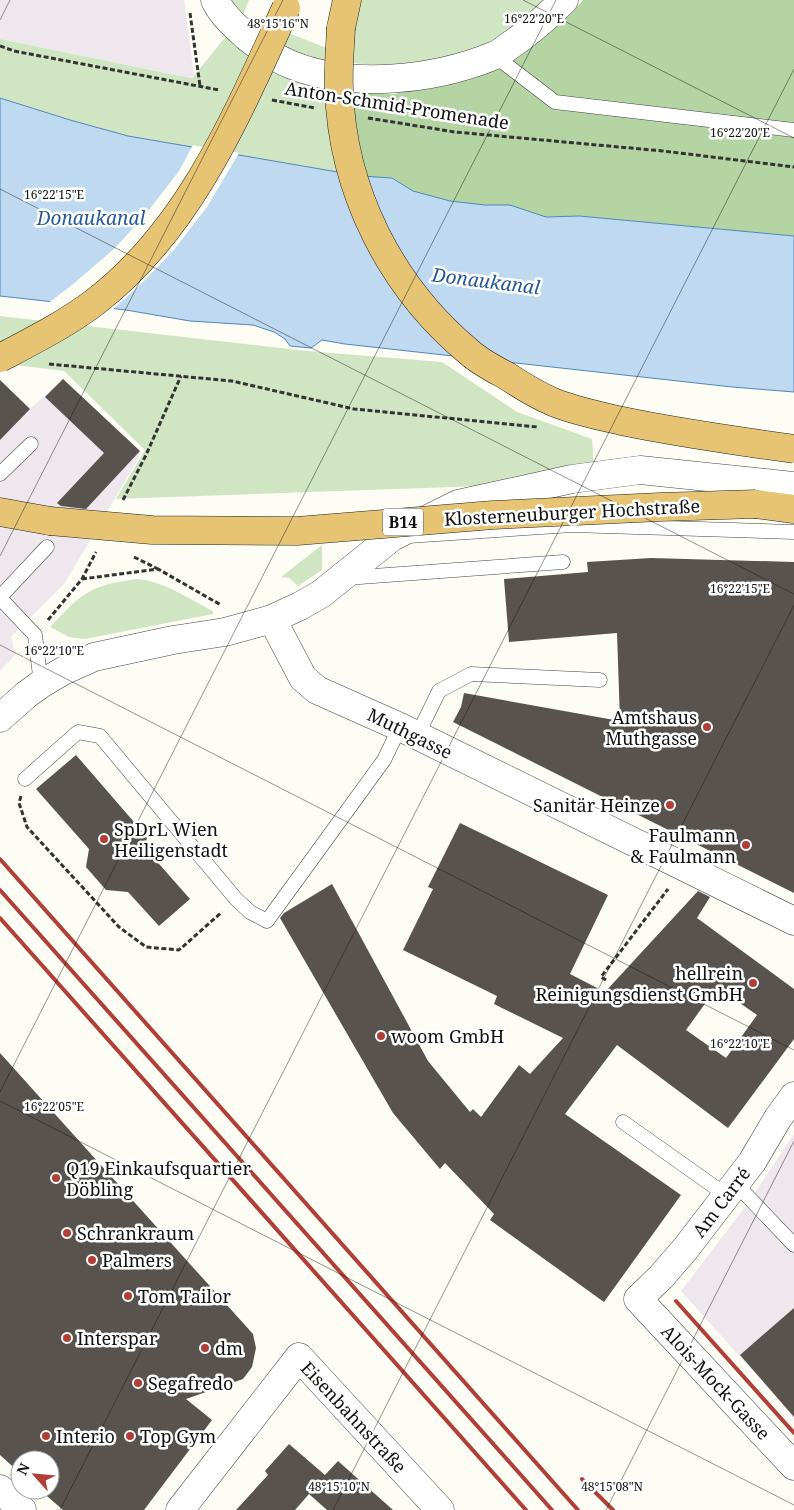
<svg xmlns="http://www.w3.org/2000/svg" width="794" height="1510" font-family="'Noto Serif',serif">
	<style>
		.industrial { fill: #eee7ee }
		.green { fill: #d0e5c2 }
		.forest { fill: #b4d4a3 }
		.water { fill: #bfd9f0; stroke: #4f86be }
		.pier { fill: #fefdf5 }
		.building { fill: #58534e; fill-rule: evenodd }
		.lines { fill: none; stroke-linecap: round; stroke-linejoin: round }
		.service-casing { stroke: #444; stroke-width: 15 }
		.minor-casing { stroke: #444; stroke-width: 29 }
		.tertiary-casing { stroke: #444; stroke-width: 29 }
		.trunk-casing { stroke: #222; stroke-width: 29 }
		.path { stroke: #333; stroke-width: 3; stroke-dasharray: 5 2.5; stroke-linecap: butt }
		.service { stroke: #fff; stroke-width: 14 }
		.minor { stroke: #fff; stroke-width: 28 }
		.tertiary { stroke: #fff; stroke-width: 28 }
		.trunk { stroke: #e6c474; stroke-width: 28 }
		.rail { stroke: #b13f38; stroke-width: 4 }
		.trunk-bridge-casing { stroke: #222; stroke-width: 29; stroke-linecap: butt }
		.trunk-bridge { stroke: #e6c474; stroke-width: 28 }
		.ticks { fill: none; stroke: #111; stroke-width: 1; stroke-opacity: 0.45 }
		.poi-dot { fill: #b13f38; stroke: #fff; stroke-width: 2 }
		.labels { text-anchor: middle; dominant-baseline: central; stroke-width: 5; stroke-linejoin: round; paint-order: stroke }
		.shield { fill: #fff; stroke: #585858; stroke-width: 1 }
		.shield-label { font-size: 16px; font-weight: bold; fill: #111 }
		.street-label { font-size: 18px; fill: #111; stroke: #fff }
		.poi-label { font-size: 18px; fill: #111; stroke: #fff; text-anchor: start }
		.water-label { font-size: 19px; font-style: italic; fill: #275995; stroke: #fff }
		.ticks-label { font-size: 12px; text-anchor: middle; fill: #111; stroke: #fff; stroke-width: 5; stroke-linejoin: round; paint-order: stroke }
	</style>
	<rect width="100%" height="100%" fill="#fefdf5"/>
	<path class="industrial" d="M0 0H184L194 75 190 78 0 39Z
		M63 379 140 451 141 454 65 583 11 637 16 654 0 671V380L30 409Z
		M794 1134V1417L681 1291 745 1207Z"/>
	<path class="green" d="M231 0H249L243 15 324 47 352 48 361 0H548C530 16 511 31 489 43 476 51 460 54 445 57 411 64 388 67 353 63V91L361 176 128 136 70 120 0 98V39L190 78 193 77 243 15Z
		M0 316 307 351 442 362 517 412 592 439 595 482 116 499 145 450 64 371 0 363Z
		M322 545V570L298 586 289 578 281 577Z
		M137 579C164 581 189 599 213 611V614L85 639 69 637 50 627C82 593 90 585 137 579Z"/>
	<path class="forest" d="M583 0H794V236L579 216 546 217 510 205H485L450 201 413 191 392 178 361 176 354 116V92L394 94 443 85 534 44 573 12Z"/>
	<path class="water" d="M0 98 70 120 128 136 361 176 392 178 413 191 450 201 485 205H510L546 217 579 216 794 236V392L732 387 345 344 322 340 311 348 290 346 285 339 274 332 253 325 190 321 126 310 0 296Z"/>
	<path class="pier" d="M193 145 239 153 207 207 173 251 141 284 111 311 47 304 72 285 114 249 145 215 179 171Z"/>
	<path class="building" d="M63 379 140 451 86 509 61 506 57 503 104 453 45 397Z
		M0 380 30 409 0 440Z
		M651 558 794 562V893L453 722 461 707 464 693 620 721 617 633 509 642 504 579 588 572 587 562Z
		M76 755 147 837 145 848 190 899 159 926 128 892 106 890 86 867 89 849 36 789Z
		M460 823 608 895 570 974 605 992 698 891 710 897 697 918 794 989V1039L728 1128 617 1045 565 1114 681 1195 604 1302 490 1220 494 1214 445 1163 440 1169 393 1113 280 918 284 913 332 884 428 1061 470 1112 473 1109 481 1117 519 1065 530 1074 563 1038 494 1004 497 996 403 950 433 889 428 887ZM717 987 757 1015 726 1058 686 1030Z
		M0 1053 253 1334 256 1348 252 1367 243 1379 186 1399 212 1420 144 1510H63L40 1490H50V1460H20V1473L0 1455Z
		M794 1308V1417L740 1355Z
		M289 1444 325 1475 338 1461 393 1510H327L309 1494 295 1510H236L268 1475 265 1471Z"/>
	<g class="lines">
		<defs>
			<path id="service" d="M495 56 555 102 794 130
				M0 474 31 444
				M408 536 572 525 794 532
				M346 578 563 562
				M0 597 47 547
				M0 598 35 635 41 684
				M417 736 439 691 471 674 600 680
				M25 779 78 732 100 736 236 899 250 912 267 921 384 760 400 727
				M623 1122 726 1195
				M735 1183 794 1245"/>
			<path id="minor" d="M215 0C222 15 235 26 247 37 261 48 276 59 292 65 352 89 434 80 493 56 499 54 504 50 509 46 530 32 547 17 564 0
				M794 1096 778 1118 752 1162 686 1248 661 1277 638 1299 794 1466
				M0 1489 22 1510
				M180 1510 299 1357 440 1510"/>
			<path id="tertiary" d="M272 619 303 678 317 690 400 727 794 921
				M0 718 26 695 41 684 63 671 94 657 173 640 225 632 272 619 300 606 321 594 392 537 458 504 572 479 640 470 794 486"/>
			<path id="trunk" d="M341 28 347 0
				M756 504 794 509
				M0 512 50 521"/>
		</defs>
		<use href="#service" class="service-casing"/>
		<use href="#minor" class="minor-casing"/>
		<use href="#tertiary" class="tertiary-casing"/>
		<use href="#trunk" class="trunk-casing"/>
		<path class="path" d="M190 13 200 86
			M0 46 14 51 219 90
			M272 100 315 108
			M368 118 455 132 663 151 794 167
			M49 364 232 381 354 409 538 427
			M123 500 146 455 181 376
			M134 557 158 569
			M82 579 158 569 221 605
			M48 620 82 579 96 552
			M21 796 19 803 27 827 119 927 146 947 179 950 222 912
			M606 980 601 977 668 889"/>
		<use href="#service" class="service"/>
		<use href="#minor" class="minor"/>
		<use href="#tertiary" class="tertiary"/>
		<use href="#trunk" class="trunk"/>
		<path class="rail" d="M0 859 578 1510
			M0 890 552 1510
			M0 918 526 1510
			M676 1301 794 1433
			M582 1479 613 1510"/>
		<defs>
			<path id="trunk-bridge" d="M341 28C340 48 338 69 339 89 342 191 391 287 469 352 480 362 494 369 507 376 522 386 537 395 553 402 575 411 600 416 622 421 679 433 737 441 794 449
				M0 358C32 341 66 324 95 302 190 229 238 113 286 8
				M50 521 152 530 297 531 493 515 660 507 756 504"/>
		</defs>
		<use href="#trunk-bridge" class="trunk-bridge-casing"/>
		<use href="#trunk-bridge" class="trunk-bridge"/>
	</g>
	<path class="ticks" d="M523 0 794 138M0 20 10 0M0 189 794 594M0 556 283 0M0 645 794 1050M0 1092 556 0M0 1101 794 1505M60 1510 794 69M333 1510 794 605M606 1510 794 1141"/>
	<g class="poi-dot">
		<circle cx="707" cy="727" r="5"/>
		<circle cx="670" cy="805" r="5"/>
		<circle cx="104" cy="839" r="5"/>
		<circle cx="746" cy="845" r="5"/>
		<circle cx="753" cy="983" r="5"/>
		<circle cx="381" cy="1036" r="5"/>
		<circle cx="56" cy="1178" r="5"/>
		<circle cx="67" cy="1233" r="5"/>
		<circle cx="92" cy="1260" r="5"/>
		<circle cx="128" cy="1296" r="5"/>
		<circle cx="67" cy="1338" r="5"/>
		<circle cx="205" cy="1348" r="5"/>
		<circle cx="138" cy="1383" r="5"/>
		<circle cx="46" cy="1436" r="5"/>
		<circle cx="130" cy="1436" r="5"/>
	</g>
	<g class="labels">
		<rect class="shield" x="383" y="508.5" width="40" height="27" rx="4"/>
		<g class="shield-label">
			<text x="403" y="522">B14</text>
		</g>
		<g class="street-label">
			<text transform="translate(397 105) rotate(9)">Anton-Schmid-Promenade</text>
			<text transform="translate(572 512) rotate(-3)">Klosterneuburger Hochstraße</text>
			<text transform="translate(410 733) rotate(26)">Muthgasse</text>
			<text transform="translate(721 1202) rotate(-53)">Am Carré</text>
			<text transform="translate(716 1382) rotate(47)">Alois-Mock-Gasse</text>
			<text transform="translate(354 1417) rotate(47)">Eisenbahnstraße</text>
		</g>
		<g class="poi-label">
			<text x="697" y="717" text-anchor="end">Amtshaus<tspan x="697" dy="21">Muthgasse</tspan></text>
			<text x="660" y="805" text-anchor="end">Sanitär Heinze</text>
			<text x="114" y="829">SpDrL Wien<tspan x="114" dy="21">Heiligenstadt</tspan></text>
			<text x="736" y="835" text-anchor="end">Faulmann<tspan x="736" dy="21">&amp; Faulmann</tspan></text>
			<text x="743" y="973" text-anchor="end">hellrein<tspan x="743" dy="21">Reinigungsdienst GmbH</tspan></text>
			<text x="391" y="1036">woom GmbH</text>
			<text x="66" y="1168">Q19 Einkaufsquartier<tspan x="66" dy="21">Döbling</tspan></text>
			<text x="77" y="1233">Schrankraum</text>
			<text x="102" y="1260">Palmers</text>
			<text x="138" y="1296">Tom Tailor</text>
			<text x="77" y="1338">Interspar</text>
			<text x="215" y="1348">dm</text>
			<text x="148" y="1383">Segafredo</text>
			<text x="56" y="1436">Interio</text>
			<text x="140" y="1436">Top Gym</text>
		</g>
		<g class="water-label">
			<text x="91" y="218">Donaukanal</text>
			<text transform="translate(486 281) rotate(7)">Donaukanal</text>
		</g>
	</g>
	<g class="ticks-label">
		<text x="534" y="23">16°22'20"E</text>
		<text x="278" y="28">48°15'16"N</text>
		<text x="740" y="137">16°22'20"E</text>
		<text x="54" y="199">16°22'15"E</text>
		<text x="740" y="593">16°22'15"E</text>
		<text x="54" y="655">16°22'10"E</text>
		<text x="740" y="1048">16°22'10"E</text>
		<text x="54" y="1111">16°22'05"E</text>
		<text x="339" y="1491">48°15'10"N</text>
		<text x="612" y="1491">48°15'08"N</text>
	</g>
	<g transform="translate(35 1475) rotate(297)"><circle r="24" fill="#ffffff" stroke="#a0a0a0"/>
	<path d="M0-4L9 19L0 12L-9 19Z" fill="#b13f38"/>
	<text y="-8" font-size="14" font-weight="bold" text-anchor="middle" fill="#111111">N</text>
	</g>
</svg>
